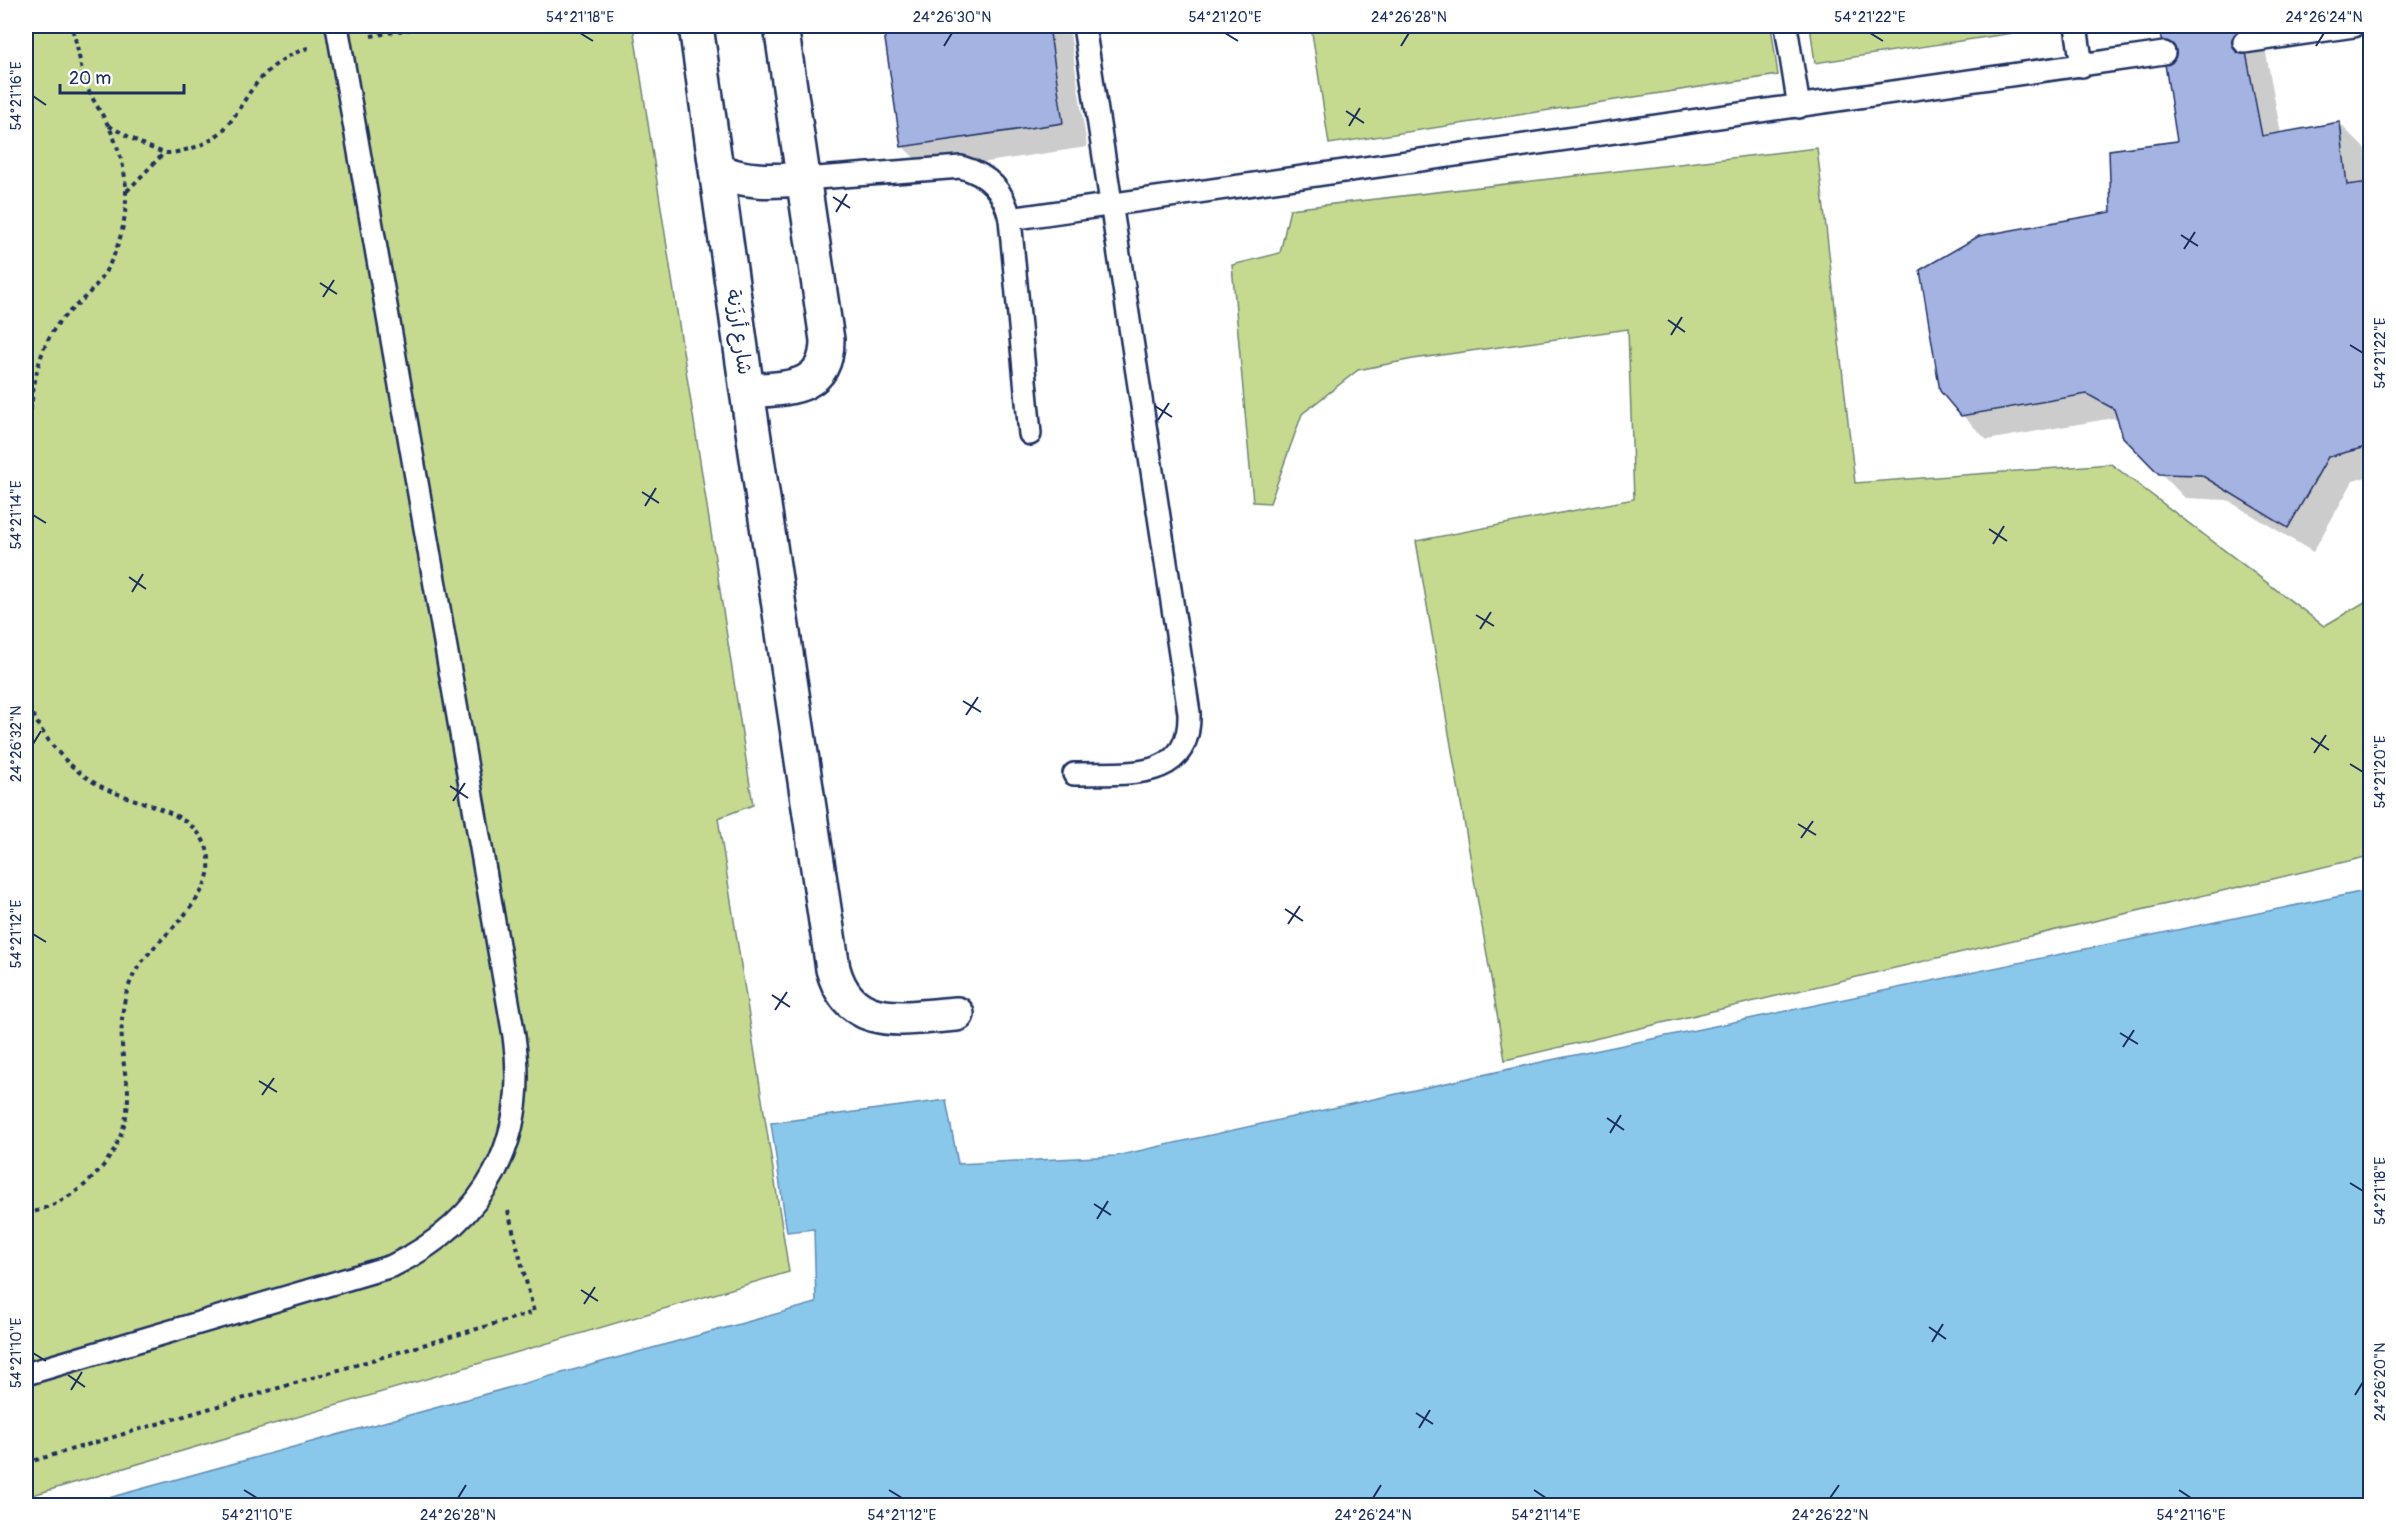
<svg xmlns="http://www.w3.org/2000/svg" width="2396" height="1531" font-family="Pangolin,'Playpen Sans Arabic',sans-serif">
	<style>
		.green { fill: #c6da8f; stroke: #708476; stroke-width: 1.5 }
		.water { fill: #8ac8eb; stroke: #5e8bb3; stroke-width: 1.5 }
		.shadow { fill: #0003 }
		.building { fill: #a5b3e3; stroke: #1b2f5e; stroke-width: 1.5 }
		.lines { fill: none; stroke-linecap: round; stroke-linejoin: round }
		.service-casing { stroke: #1b2f5e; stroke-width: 26 }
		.minor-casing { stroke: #1b2f5e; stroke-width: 38 }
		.path { stroke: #1b2f5e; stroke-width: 4; stroke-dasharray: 4.5 4.5; stroke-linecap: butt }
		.service { stroke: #fff; stroke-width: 21 }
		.minor { stroke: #fff; stroke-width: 33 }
		.ticks { fill: none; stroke: #1b2f5e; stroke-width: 2 }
		.labels { text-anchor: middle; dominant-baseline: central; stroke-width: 5; stroke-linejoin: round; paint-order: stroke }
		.street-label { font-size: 20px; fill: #1b2f5e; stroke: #fff }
		.neatline { fill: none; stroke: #1b2f5e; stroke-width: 2 }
		.ticks-label { font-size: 15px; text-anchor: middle; fill: #1b2f5e }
	</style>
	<rect width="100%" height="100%" fill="#fff"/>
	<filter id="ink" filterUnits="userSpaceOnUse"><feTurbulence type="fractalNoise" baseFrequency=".0167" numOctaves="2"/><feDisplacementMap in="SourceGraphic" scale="12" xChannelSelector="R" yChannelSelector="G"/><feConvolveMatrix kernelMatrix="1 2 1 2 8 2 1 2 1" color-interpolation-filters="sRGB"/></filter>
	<g filter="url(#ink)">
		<path class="green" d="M26 26H633L753 805 718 818 789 1272 26 1497Z
			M1311 26H1771L1778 75 1329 144Z
			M1810 26H2046V28L1815 63Z
			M1817 148 1855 483 2111 464 2324 626 2365 602 2370 595V856L1505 1060 1416 541 1634 499 1628 329 1413 359 1358 370 1302 414 1270 503 1253 502 1232 265 1280 253 1290 209Z"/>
		<path class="water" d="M2370 890V1505H83L816 1303 814 1229 787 1232 771 1123 946 1100 958 1164 1116 1156 1546 1061Z"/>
		<path class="shadow" d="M885 26H1069L1087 147 928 171 903 147Z
			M2161 26H2261L2281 134 2340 124 2365 149 2368 184H2370V476L2353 481 2313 552 2227 500 2185 498 2124 436 2120 422 2113 418 1987 440 1962 415 2113 214 2178 142Z"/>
		<path class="building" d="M883 26H1049L1063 123 901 147Z
			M2159 26H2241L2262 136 2340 122 2347 185 2370 182V446L2328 457 2288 528 2201 475 2159 474 2123 437 2114 409 2087 394 1961 416 1940 391 1920 270 1979 236 2111 212 2109 150 2177 141Z"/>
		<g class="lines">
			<defs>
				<path id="service" d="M1786 26 1799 107
					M2076 26 2082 66
					M2244 42 2354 26
					M804 179 961 167C989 175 1004 191 1010 219L1030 434
					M1010 219 2164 53
					M1074 774C1124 772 1191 784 1189 713L1084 26
					M26 1374 392 1266C487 1220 529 1140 514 1036L337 26"/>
				<path id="minor" d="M696 26 747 391 833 969C851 1033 905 1017 957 1014
					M718 171C747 183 773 181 804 179
					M747 391C786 388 827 391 827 340L781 26"/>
			</defs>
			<use href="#service" class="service-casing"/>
			<use href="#minor" class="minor-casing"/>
			<path class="path" d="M371 36 428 26
				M109 126C126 135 144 146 162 152 170 155 181 151 189 149 236 136 236 102 265 74 277 62 292 53 308 48
				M127 191 164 153
				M26 455C31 417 31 370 50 336 59 318 76 307 90 292 114 267 127 228 126 192 126 170 118 146 109 127 102 113 93 101 87 87 79 67 79 45 71 26
				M26 698C41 739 72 775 113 792 140 803 188 812 203 840 231 890 158 934 137 969 119 999 120 1032 124 1066 125 1075 128 1084 128 1093 129 1154 83 1200 26 1214
				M26 1463 534 1312 508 1211"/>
			<use href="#service" class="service"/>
			<use href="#minor" class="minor"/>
		</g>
	</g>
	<path class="ticks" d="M580 33 593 41M1225 33 1238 41M1870 33 1883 41M944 46 952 33M1401 46 1409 33M2316 46 2324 33M33 96 46 105M1346 111 1364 123M1349 126 1360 108M833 197 850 208M836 212 847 194M2181 235 2198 246M2184 249 2195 232M320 283 337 294M323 297 334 280M1668 320 1685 332M1671 335 1682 317M2350 345 2363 353M1155 406 1172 417M1158 420 1169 403M642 492 659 503M645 506 656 488M33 515 46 523M1989 529 2007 541M1993 544 2004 526M129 577 146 589M132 592 143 574M1476 615 1494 626M1480 629 1491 612M963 701 981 712M966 715 978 697M2311 738 2329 750M33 744 41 731M2314 753 2326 735M2350 764 2363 772M450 786 468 798M453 801 465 783M1798 824 1816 835M1801 838 1813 821M1285 909 1303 921M1288 924 1300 906M33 934 46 942M772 995 790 1007M775 1010 787 992M2120 1033 2138 1044M2123 1047 2134 1030M259 1081 277 1092M262 1095 274 1078M1607 1118 1624 1130M1610 1133 1621 1115M2350 1183 2363 1191M1094 1204 1111 1215M1097 1219 1108 1201M581 1290 598 1301M584 1304 595 1287M1929 1327 1946 1339M1932 1342 1943 1324M33 1353 46 1361M68 1375 85 1387M71 1390 82 1372M2355 1395 2363 1382M1416 1413 1433 1424M1419 1428 1430 1410M244 1490 257 1498M889 1490 902 1498M1534 1490 1546 1498M2179 1490 2191 1498M458 1498 466 1485M1373 1498 1381 1485M1830 1498 1839 1485"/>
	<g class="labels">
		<g class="street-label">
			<text transform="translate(739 332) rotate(82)">شارع أرزَنة</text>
		</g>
	</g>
	<rect width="2396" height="1531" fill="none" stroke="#fff" stroke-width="66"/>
	<path d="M60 84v9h124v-9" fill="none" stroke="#1b2f5e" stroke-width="3"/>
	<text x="69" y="84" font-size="18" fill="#1b2f5e" stroke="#ffffff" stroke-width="4.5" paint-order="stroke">20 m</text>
	<rect x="33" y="33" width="2330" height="1465" class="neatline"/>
	<g class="ticks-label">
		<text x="580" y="22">54°21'18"E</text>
		<text x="952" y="22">24°26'30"N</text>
		<text x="1225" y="22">54°21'20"E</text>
		<text x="1409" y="22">24°26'28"N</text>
		<text x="1870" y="22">54°21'22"E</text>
		<text x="2324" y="22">24°26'24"N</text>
		<text transform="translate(16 96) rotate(-90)" y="5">54°21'16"E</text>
		<text transform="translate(2380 353) rotate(-90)" y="5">54°21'22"E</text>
		<text transform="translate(16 515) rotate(-90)" y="5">54°21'14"E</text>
		<text transform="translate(16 744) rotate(-90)" y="5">24°26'32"N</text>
		<text transform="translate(2380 772) rotate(-90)" y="5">54°21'20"E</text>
		<text transform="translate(16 934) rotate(-90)" y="5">54°21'12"E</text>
		<text transform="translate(2380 1191) rotate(-90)" y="5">54°21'18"E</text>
		<text transform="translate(16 1353) rotate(-90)" y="5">54°21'10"E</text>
		<text transform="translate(2380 1382) rotate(-90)" y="5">24°26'20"N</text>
		<text x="257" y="1520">54°21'10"E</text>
		<text x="458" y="1520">24°26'28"N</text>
		<text x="902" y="1520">54°21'12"E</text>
		<text x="1373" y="1520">24°26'24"N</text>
		<text x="1546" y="1520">54°21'14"E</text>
		<text x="1830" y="1520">24°26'22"N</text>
		<text x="2191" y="1520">54°21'16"E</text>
	</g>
</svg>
